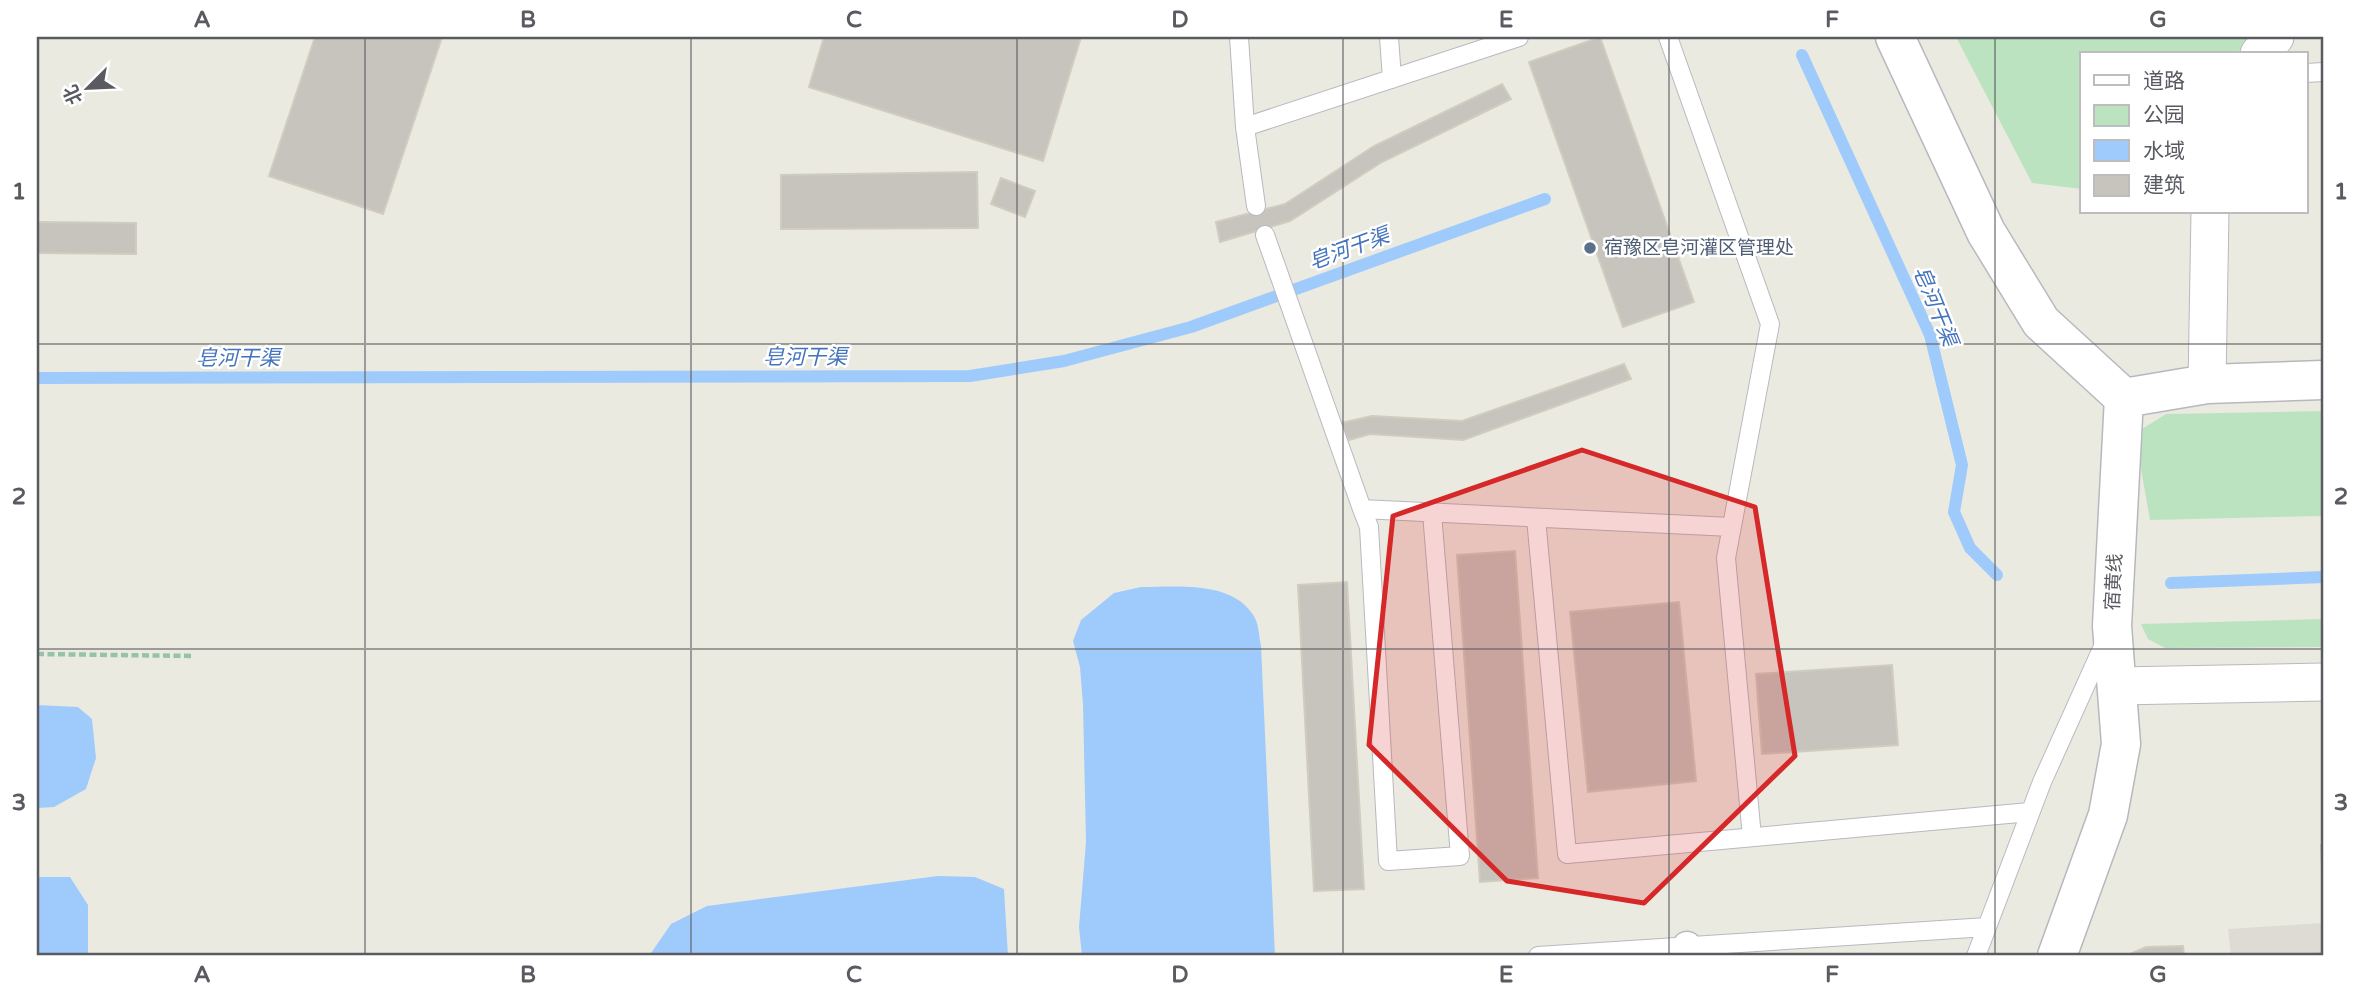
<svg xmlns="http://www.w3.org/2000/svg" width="2360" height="993" font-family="'Varela Round','Noto Sans SC',sans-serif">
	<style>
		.industrial { fill: #dddbd4 }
		.green { fill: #bce3c0 }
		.water { fill: #9fcbfc }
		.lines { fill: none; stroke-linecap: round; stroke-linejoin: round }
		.stream { stroke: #9fcbfc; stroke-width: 12 }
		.building { fill: #c6c4bd; stroke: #d0ccbf; stroke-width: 2 }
		.service-casing { stroke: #b8b9bf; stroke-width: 20 }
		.pedestrian-casing { stroke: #b8b9bf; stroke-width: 31 }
		.minor-casing { stroke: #b8b9bf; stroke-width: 39 }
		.tertiary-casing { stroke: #b8b9bf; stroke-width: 41 }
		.secondary-casing { stroke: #b6b8be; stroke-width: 41 }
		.path { stroke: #96c3a8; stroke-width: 4.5; stroke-dasharray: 7 3.5; stroke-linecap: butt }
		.service { stroke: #fff; stroke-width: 18 }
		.pedestrian { stroke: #fff; stroke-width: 28 }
		.minor { stroke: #fff; stroke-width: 37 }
		.tertiary { stroke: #fff; stroke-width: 38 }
		.secondary { stroke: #fff; stroke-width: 38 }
		.marked { fill: #d62828; fill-opacity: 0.2; stroke: #d62828; stroke-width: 5; stroke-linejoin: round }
		.grid { fill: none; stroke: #595b61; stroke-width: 2; stroke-opacity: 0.55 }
		.service-dot { fill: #5c6f8a; stroke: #fff; stroke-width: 2.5 }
		.labels { text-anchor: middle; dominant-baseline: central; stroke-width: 5; stroke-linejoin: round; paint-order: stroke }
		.service-label { font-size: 19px; fill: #4e5e75; stroke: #fff; text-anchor: start }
		.street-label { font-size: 19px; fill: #595b61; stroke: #fff }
		.water-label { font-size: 21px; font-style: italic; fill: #4474bd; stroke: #fff }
		.neatline { fill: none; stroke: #595b61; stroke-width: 2.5 }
		.grid-label { font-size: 23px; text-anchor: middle; font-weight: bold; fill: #595b61 }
	</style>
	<rect width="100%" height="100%" fill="#ebeae0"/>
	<path class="industrial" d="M2323 923V956H2231L2228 929Z"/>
	<path class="green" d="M1956 37H2249L2237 54H2082V189L2032 183Z
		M2323 411V516L2150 520 2138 452 2142 429 2166 414Z
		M2323 619V647L2165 648 2148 639 2141 624Z"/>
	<path class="water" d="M1141 587C1178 587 1234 580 1255 618 1259 626 1259 637 1261 646L1275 956H1082L1079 927 1086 842 1083 705 1080 667 1073 641 1081 620 1114 593Z
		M37 705 78 707 92 719 96 758 86 789 54 807 37 808Z
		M938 876 975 877 1004 889 1008 956H649L671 924 707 906Z
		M37 877H70L88 905V956H37Z"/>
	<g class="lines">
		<path class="stream" d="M1802 55 1930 335 1962 465 1954 512 1970 548 1997 575
			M37 378 970 376 1064 361 1191 327 1545 199
			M2171 583 2323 577"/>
	</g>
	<path class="building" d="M315 37H442L383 214 269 176Z
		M824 37H1081L1043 161 809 87Z
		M1600 37 1694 302 1623 327 1529 62Z
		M1502 84 1511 99 1382 162 1290 221 1220 242 1216 222 1285 204 1374 146Z
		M977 172 978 228 781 229V175Z
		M1001 178 1035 191 1025 217 991 204Z
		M37 222 136 223V254L37 253Z
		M1624 364 1631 379 1463 440 1370 434 1349 440 1341 423 1372 416 1462 421Z
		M1515 551 1538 878 1480 882 1457 555Z
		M1347 582 1364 889 1314 891 1298 585Z
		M1679 602 1696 781 1588 792 1570 612Z
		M1892 665 1898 745 1762 754 1756 674Z
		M2321 845H2323V889Z
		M2183 946 2184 956H2126L2146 947Z
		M2323 953V956H2282Z"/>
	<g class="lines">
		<defs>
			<path id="service" d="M1239 37 1245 127 1256 206
				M1389 37 1392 79
				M1668 37 1770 324 1726 558 1752 837
				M2306 73 2323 72
				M1245 127 1519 37
				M1265 235 1362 509 1731 527
				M1362 509 1369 527 1388 861 1460 856 1432 513
				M1536 518 1567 854 2030 812
				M1538 956 1987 927
				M1976 956 2042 782 2105 642"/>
			<path id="pedestrian" d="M1687 956V946"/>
			<path id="minor" d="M2259 54 2275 37
				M2207 384 2210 212
				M2118 686 2323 682"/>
			<path id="tertiary" d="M1895 37 1986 232 2041 322 2124 398"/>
			<path id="secondary" d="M2057 956 2108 815 2121 744 2112 626 2124 398 2207 384 2323 380"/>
		</defs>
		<use href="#service" class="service-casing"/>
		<use href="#pedestrian" class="pedestrian-casing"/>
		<use href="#minor" class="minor-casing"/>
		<use href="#tertiary" class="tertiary-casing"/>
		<use href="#secondary" class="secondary-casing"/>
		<path class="path" d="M37 654 194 656"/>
		<use href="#service" class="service"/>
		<use href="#pedestrian" class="pedestrian"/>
		<use href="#minor" class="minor"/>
		<use href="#tertiary" class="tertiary"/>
		<use href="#secondary" class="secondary"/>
	</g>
	<path class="marked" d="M1582 450 1755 507 1795 756 1644 903 1507 881 1369 745 1393 516Z"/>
	<path class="grid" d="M365 37V956M691 37V956M1017 37V956M1343 37V956M1669 37V956M1995 37V956M37 344H2323M37 649H2323"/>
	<circle class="service-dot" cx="1590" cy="248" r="7"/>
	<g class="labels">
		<g class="service-label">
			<text x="1604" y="248">宿豫区皂河灌区管理处</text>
		</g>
		<g class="street-label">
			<text transform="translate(2114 582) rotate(-87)">宿黄线</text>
		</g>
		<g class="water-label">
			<text transform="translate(1349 249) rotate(-20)">皂河干渠</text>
			<text transform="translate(1935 306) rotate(68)">皂河干渠</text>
			<text x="805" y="357">皂河干渠</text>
			<text x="238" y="358">皂河干渠</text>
		</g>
	</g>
	<rect width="2360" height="993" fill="none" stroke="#ffffff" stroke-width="77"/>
	<rect x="2080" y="52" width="228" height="161" fill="#ffffff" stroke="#bdbdc0" stroke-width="2"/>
	<rect x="2094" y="75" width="35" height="10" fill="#ffffff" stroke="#bdbdc0" stroke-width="2"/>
	<text x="2143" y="88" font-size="21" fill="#595b61">道路</text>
	<rect x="2094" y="105" width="35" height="21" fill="#bce3c0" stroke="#bdbdc0" stroke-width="2"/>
	<text x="2143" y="122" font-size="21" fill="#595b61">公园</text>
	<rect x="2094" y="140" width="35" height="21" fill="#9fcbfc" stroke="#bdbdc0" stroke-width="2"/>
	<text x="2143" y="158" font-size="21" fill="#595b61">水域</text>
	<rect x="2094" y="175" width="35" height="21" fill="#c6c4bd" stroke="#bdbdc0" stroke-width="2"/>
	<text x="2143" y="192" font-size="21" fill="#595b61">建筑</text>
	<g transform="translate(88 88) rotate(246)" stroke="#ffffff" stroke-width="5" paint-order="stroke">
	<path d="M0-5L12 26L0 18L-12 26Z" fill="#595b61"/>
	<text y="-10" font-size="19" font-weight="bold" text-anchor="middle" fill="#595b61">北</text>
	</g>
	<rect x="38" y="38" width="2284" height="916" class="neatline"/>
	<g class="grid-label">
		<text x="202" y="27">A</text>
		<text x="528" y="27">B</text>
		<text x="854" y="27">C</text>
		<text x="1180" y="27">D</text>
		<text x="1506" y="27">E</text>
		<text x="1832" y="27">F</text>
		<text x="2158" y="27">G</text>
		<text x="19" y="199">1</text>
		<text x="2341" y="199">1</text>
		<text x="19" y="504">2</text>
		<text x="2341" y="504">2</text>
		<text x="19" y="810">3</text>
		<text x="2341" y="810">3</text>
		<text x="202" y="982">A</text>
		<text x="528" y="982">B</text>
		<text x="854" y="982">C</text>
		<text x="1180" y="982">D</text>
		<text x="1506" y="982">E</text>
		<text x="1832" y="982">F</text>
		<text x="2158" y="982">G</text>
	</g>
</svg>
